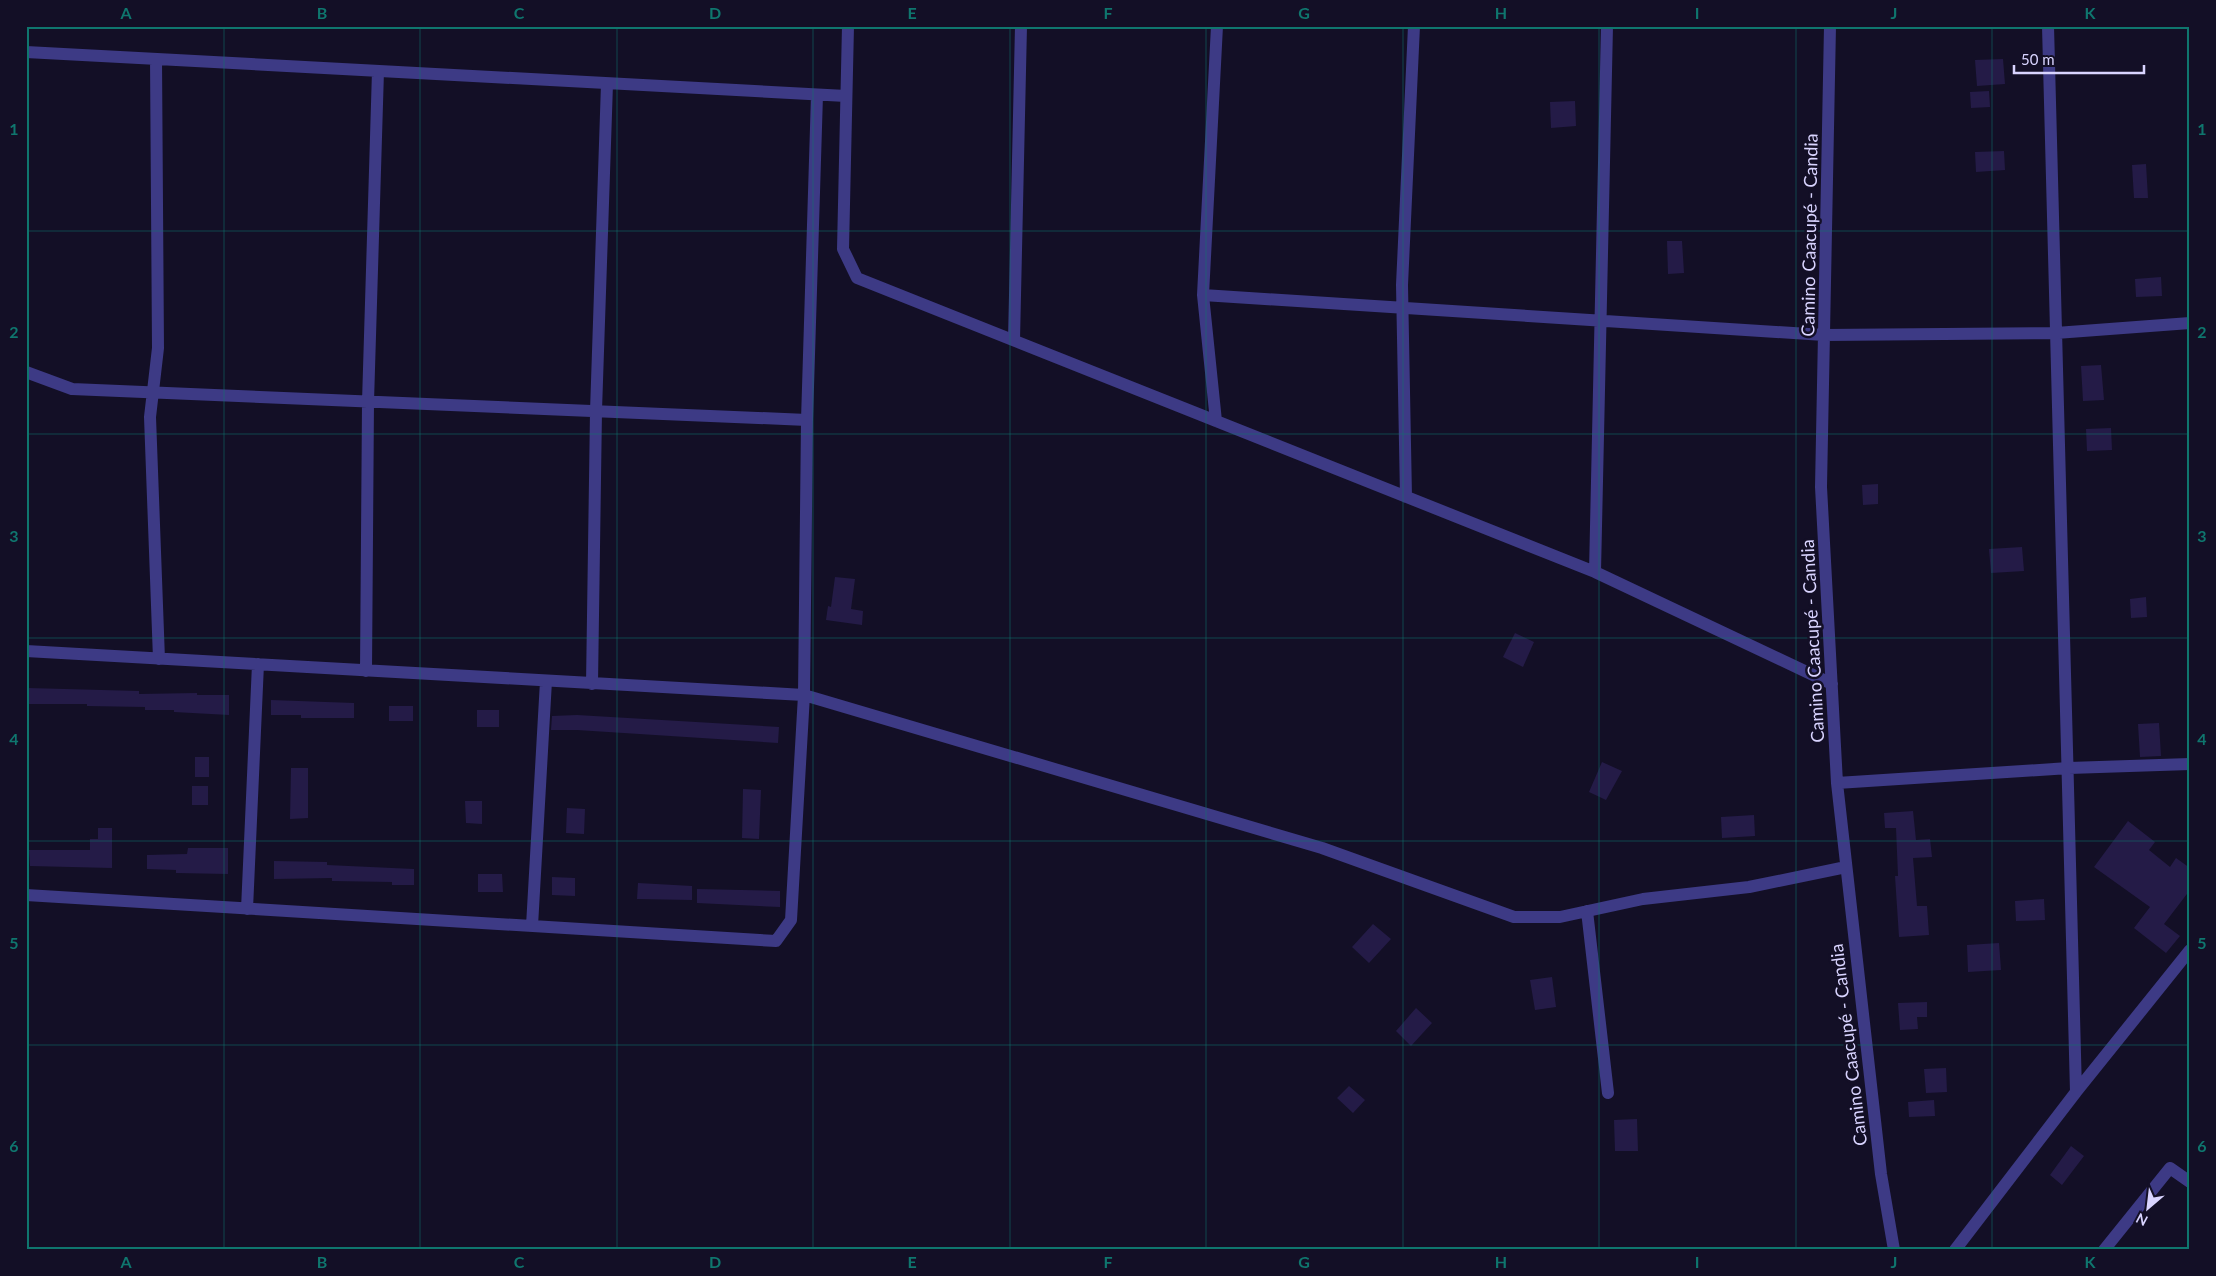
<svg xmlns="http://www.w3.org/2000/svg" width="2216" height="1276" font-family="Lato,sans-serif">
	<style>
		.building { fill: #241b47 }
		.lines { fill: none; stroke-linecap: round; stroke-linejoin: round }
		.street { stroke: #3d3a85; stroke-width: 12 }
		.grid { fill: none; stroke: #0f766e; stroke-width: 1; stroke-opacity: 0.55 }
		.labels { text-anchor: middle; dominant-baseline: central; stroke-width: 5; stroke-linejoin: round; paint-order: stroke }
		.street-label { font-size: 18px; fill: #d9d4ff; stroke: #130f26 }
		.neatline { fill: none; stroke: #0f766e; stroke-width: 2 }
		.grid-label { font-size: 16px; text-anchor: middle; font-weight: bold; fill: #0f766e }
	</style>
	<rect width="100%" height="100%" fill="#130f26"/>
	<path class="building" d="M2003 59 2005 84 1977 86 1975 60Z
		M1989 91 1990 107 1971 108 1970 92Z
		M1575 101 1576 126 1551 128 1550 102Z
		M2004 151 2005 170 1976 172 1975 152Z
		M2146 164 2148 198H2134L2132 165Z
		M1667 241H1682L1684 273 1668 274Z
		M2161 277 2162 296 2136 297 2135 279Z
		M2101 365 2104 400 2083 401 2081 366Z
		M2111 428 2112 450 2087 451 2086 429Z
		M1878 484V504L1863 505 1862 485Z
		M2022 547 2024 571 1991 573 1989 549Z
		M835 577 855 579 851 609 863 611 862 625 826 620 828 606 831 607Z
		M2146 597 2147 617 2131 618 2130 599Z
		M1515 633 1534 642 1523 667 1503 657Z
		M28 688 139 691V694L197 693V695H229V715L174 712V710H145V707L87 706V704H28Z
		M271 700 354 703V718H301V715H271Z
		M389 706H413V721H389Z
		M477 710H499V727H477Z
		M577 715 779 727 778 743 577 730H551L552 716Z
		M2159 723 2161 756 2140 757 2138 724Z
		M195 757H209V777H195Z
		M1602 762 1622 771 1606 800 1589 792Z
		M291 768H308V818L290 819Z
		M192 786H208V805H192Z
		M743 789 761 790 759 839 742 838Z
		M465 801H482V824L466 823Z
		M567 808 585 809 584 834 566 833Z
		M1913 811 1916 840 1930 839 1932 857 1913 858 1917 906H1927L1929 935 1899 937 1895 876H1898L1896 828H1885L1884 813Z
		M1754 815 1755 836 1722 838 1721 817Z
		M2128 821 2155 842 2149 850 2170 867 2176 858 2190 868V890L2164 924 2180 936 2166 953 2134 928 2150 907 2094 867Z
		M98 828H112V868L30 866 29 850H90V839H98Z
		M188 848H228V874L176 873V870L147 869V855L187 854Z
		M274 861 327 862V865L414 869V885H392V882L332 881V878L274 879Z
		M478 874H502L503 892H478Z
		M552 877 575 878V896L552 895Z
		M638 883 692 886V900L637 899Z
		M697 889 780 891V907L697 903Z
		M2044 899 2045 920 2016 921 2015 901Z
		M1373 924 1391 939 1369 963 1352 947Z
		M1999 943 2001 970 1968 972 1967 945Z
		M1552 977 1556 1007 1535 1010 1530 980Z
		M1927 1002V1017H1917L1918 1029 1900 1030 1898 1003Z
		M1416 1008 1432 1023 1411 1046 1396 1031Z
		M1946 1068 1947 1092 1926 1093 1924 1069Z
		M1349 1086 1365 1100 1353 1113 1337 1098Z
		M1934 1100 1935 1116 1909 1117 1908 1102Z
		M1637 1119 1638 1151H1615L1614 1120Z
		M2071 1146 2084 1156 2062 1185 2050 1175Z"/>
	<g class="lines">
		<path class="street" d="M848 26 843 249 857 278 1595 572 1832 684
			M1830 26 1821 487 1837 783 1881 1174 1894 1250
			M2048 26 2076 1092
			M26 52 846 96
			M156 59 158 348 150 417 159 659
			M1203 295 1824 335 2056 333 2190 323
			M1014 340 1021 26
			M26 372 72 389 807 420
			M1216 421 1203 295 1217 26
			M1406 497 1402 285 1414 26
			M1595 572 1607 26
			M26 651 804 695 1322 848 1514 917H1560L1643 899 1749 887 1846 867
			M366 671 368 402 378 71
			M592 684 596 411 607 84
			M1837 783 2069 768 2190 764
			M26 895 776 941 791 920 804 695 807 420 817 95
			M247 909 258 664
			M1587 911 1608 1093
			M532 926 546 681
			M1955 1250 2076 1092 2190 950
			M2104 1250 2170 1168 2190 1182"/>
	</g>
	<path class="grid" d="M224 26V1250M420 26V1250M617 26V1250M813 26V1250M1010 26V1250M1206 26V1250M1403 26V1250M1599 26V1250M1796 26V1250M1992 26V1250M26 231H2190M26 434H2190M26 638H2190M26 841H2190M26 1045H2190"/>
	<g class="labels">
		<g class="street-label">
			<text transform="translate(1809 235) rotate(-89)">Camino Caacupé - Candia</text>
			<text transform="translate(1812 641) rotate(-93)">Camino Caacupé - Candia</text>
			<text transform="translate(1848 1045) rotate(-97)">Camino Caacupé - Candia</text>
		</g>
	</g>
	<rect width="2216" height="1276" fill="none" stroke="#130f26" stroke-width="55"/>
	<g transform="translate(2148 1208) rotate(208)" stroke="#130f26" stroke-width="4" paint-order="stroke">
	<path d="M0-4L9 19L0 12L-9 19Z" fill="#d9d4ff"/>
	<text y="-8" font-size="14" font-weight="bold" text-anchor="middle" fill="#d9d4ff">N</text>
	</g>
	<path d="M2014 65v8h130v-8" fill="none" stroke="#d9d4ff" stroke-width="2.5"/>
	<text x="2021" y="65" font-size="15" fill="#d9d4ff" stroke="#130f26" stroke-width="4" paint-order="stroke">50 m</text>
	<rect x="28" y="28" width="2160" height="1220" class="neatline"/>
	<g class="grid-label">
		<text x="126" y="19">A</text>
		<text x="322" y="19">B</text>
		<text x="519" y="19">C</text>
		<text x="715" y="19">D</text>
		<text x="912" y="19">E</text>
		<text x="1108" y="19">F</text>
		<text x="1304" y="19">G</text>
		<text x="1501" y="19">H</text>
		<text x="1697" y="19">I</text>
		<text x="1894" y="19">J</text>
		<text x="2090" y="19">K</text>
		<text x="14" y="135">1</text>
		<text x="2202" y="135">1</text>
		<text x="14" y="338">2</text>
		<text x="2202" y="338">2</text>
		<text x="14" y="542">3</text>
		<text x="2202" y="542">3</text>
		<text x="14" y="745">4</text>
		<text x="2202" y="745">4</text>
		<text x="14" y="949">5</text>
		<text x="2202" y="949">5</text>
		<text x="14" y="1152">6</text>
		<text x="2202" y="1152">6</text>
		<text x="126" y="1268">A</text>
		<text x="322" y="1268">B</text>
		<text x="519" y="1268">C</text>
		<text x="715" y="1268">D</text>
		<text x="912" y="1268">E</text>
		<text x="1108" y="1268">F</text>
		<text x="1304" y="1268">G</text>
		<text x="1501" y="1268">H</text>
		<text x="1697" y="1268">I</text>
		<text x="1894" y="1268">J</text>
		<text x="2090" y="1268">K</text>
	</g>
</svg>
